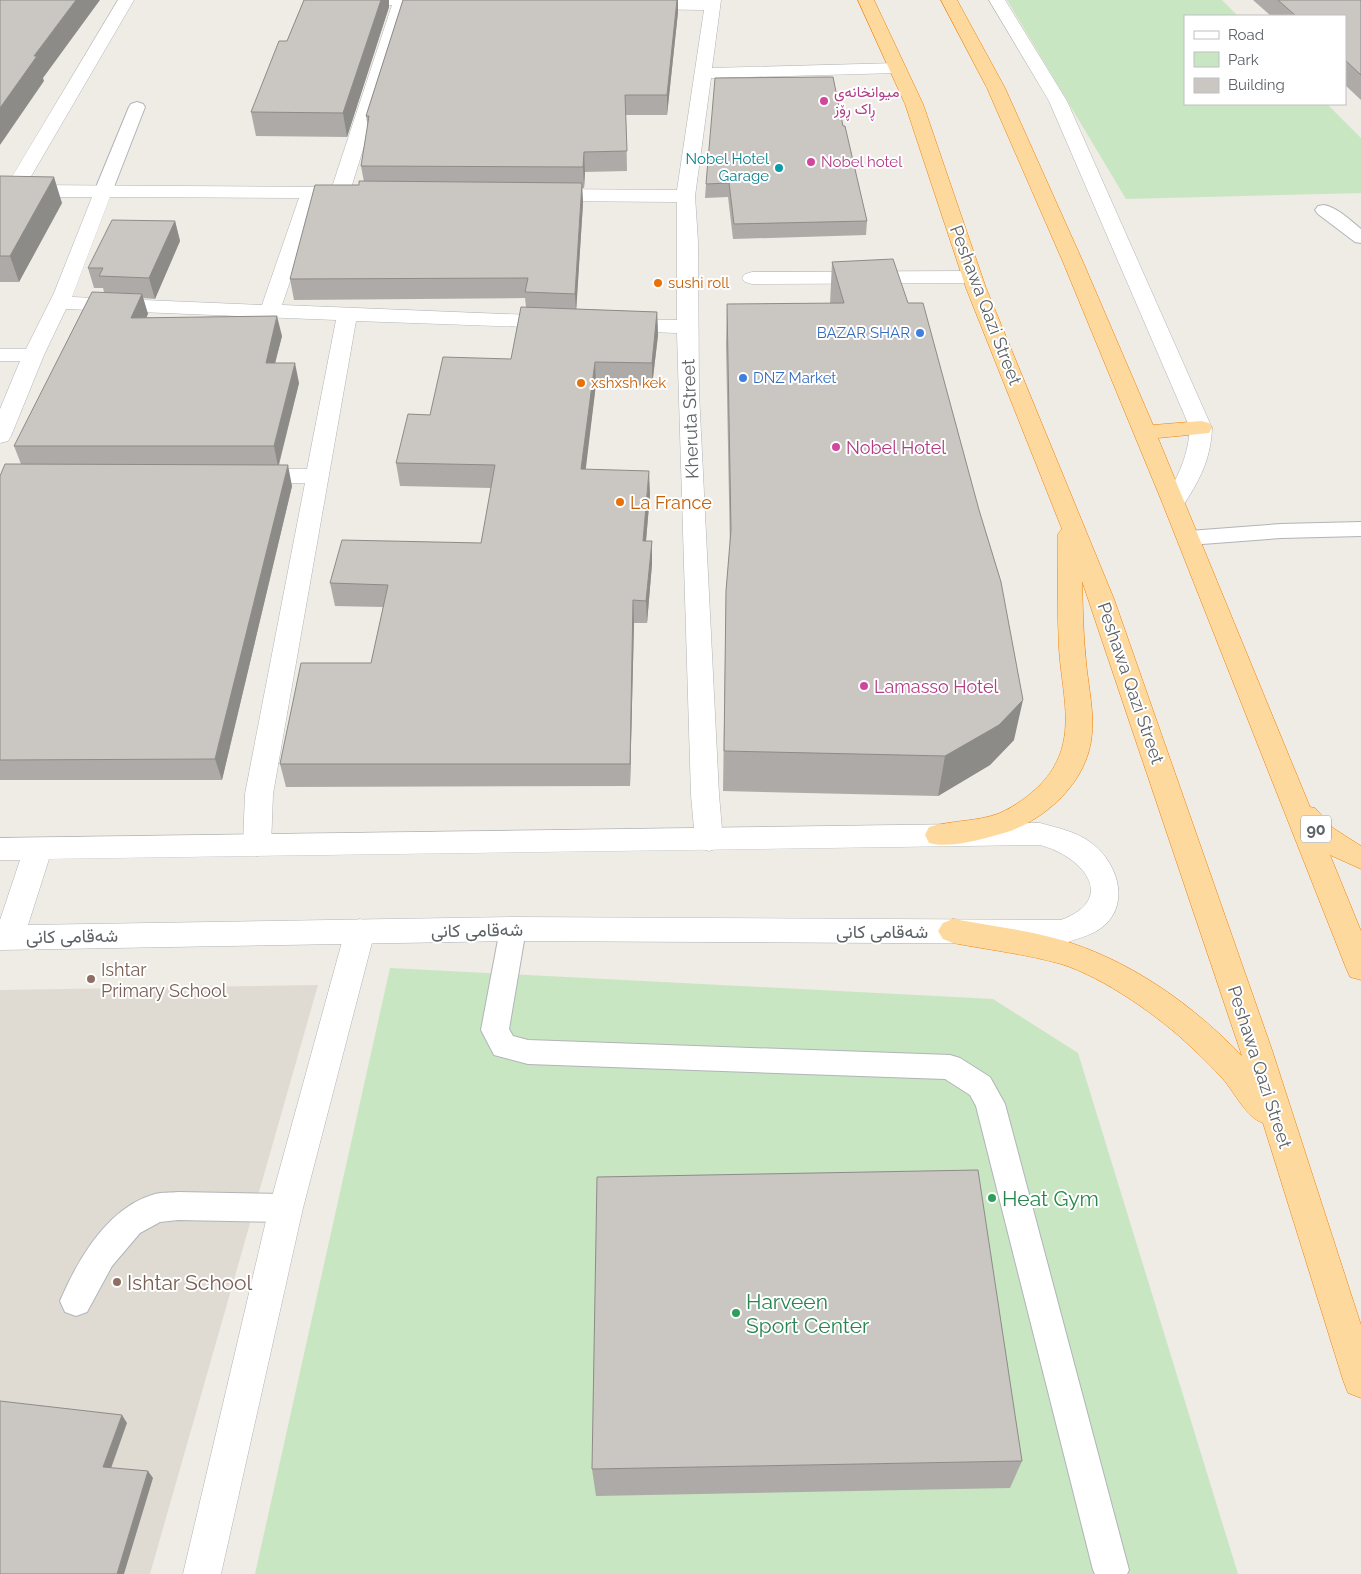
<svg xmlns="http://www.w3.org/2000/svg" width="1361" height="1574" font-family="Raleway,Vazirmatn,sans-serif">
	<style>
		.education { fill: #dfdbd3 }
		.green { fill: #c8e6c2 }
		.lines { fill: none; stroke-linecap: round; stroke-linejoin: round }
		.service-casing { stroke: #b1b4b8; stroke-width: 2 }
		.minor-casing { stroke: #b1b4b8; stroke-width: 1 }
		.tertiary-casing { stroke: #b1b4b8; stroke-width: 1 }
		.trunk-casing { stroke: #f28002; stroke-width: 1 }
		.service { fill: #fff; fill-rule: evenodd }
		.minor { fill: #fff; fill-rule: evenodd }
		.tertiary { fill: #fff; fill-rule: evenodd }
		.trunk { fill: #fdd99e; fill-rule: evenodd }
		.wall { fill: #aeaaa7 }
		.shaded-wall { fill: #8d8b88 }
		.building { fill: #cac6c2; stroke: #8d8b88 }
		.hotel-dot { fill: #d1479c; stroke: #fff; stroke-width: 2 }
		.culture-dot { fill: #0f9aa8; stroke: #fff; stroke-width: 2 }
		.food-dot { fill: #e8710a; stroke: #fff; stroke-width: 2 }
		.shop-dot { fill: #3f7fe0; stroke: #fff; stroke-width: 2 }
		.education-dot { fill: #8d6e63; stroke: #fff; stroke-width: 2 }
		.leisure-dot { fill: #2e9e5b; stroke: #fff; stroke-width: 2 }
		.labels { text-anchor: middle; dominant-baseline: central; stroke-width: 4; stroke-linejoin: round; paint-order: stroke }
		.far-hotel-label { font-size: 15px; fill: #b23c85; stroke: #fff; text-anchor: start }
		.far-culture-label { font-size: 15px; fill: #0d838f; stroke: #fff; text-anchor: end }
		.far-food-label { font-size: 15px; fill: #c56008; stroke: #fff; text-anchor: start }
		.far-shop-label { font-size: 15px; fill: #366cbe; stroke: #fff; text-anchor: end }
		.shield { fill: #fff; stroke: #8e9194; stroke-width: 1 }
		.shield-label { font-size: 16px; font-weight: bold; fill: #5d6266 }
		.street-label { font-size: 18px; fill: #5d6266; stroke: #fff }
		.hotel-label { font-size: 18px; fill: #b23c85; stroke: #fff; text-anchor: start }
		.food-label { font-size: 18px; fill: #c56008; stroke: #fff; text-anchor: start }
		.education-label { font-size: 18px; fill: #785e54; stroke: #fff; text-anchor: start }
		.near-leisure-label { font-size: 21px; fill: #27864d; stroke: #fff; text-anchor: start }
		.near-education-label { font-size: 21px; fill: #785e54; stroke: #fff; text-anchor: start }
	</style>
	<rect width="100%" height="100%" fill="#efebe5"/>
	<path class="education" d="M318 985 150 1574H0V990Z"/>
	<path class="green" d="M1007 0H1222L1238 16H1185V104H1327L1361 138V193L1126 199Z
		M390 968 993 999 1078 1053 1238 1574H255Z"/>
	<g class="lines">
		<defs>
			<path id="service" d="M137 102 143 104 145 107 112 192 109 196 103 197 97 196 94 192 129 107 131 104Z
				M1324 205C1338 208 1350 220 1361 229V243L1355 242 1318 214 1315 210 1318 206Z
				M1361 522V536L1281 538 1189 545 1181 543 1178 538 1181 533 1189 531 1281 524Z
				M513 918 523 921 526 929 509 1029 513 1036 528 1040 950 1055 960 1058 990 1077 1005 1104 1129 1570 1127 1574H1095L1093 1570 976 1106 970 1095 945 1079 528 1064 494 1055 481 1030 500 929 503 921Z
				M178 1192 286 1194 297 1198 301 1208 297 1218 286 1222 178 1220 160 1222 140 1233 112 1266 87 1312 76 1316 65 1312 60 1301C78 1259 108 1207 155 1194 162 1192 171 1193 178 1192Z"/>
			<path id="minor" d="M118 0H134L26 185 332 187 392 5H349L343 3 341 0H448L447 4 408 5 351 188 356 189 358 193 356 197 318 198 282 305 555 316 562 318 565 322 562 326 555 328 356 321 273 794 271 845 267 853 257 856 247 853 243 845 245 794 305 483H254L246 481 243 476 246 471 254 469H307L336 320 66 309 44 355 11 436 8 441 0 443V409L20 361H0V349H26L54 293 92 197H0V185H7ZM110 197 299 198 262 305 72 297Z
				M638 0H721L712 68 897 63 903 64 906 68 903 72 897 73 711 78 695 196 698 242 699 393 719 795 723 840 719 848 709 851 699 848 695 840 691 795 677 333 621 331 614 329 611 325 614 321 621 319 677 320V202L545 201 538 199 536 195 538 191 545 189 677 190 704 10 641 9 635 7 633 4Z
				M972 271 979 273 982 277 979 281 972 283 752 284 745 282 742 278 745 274 752 272Z
				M360 919 370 923 375 931 303 1208 221 1574H183L269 1208 345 931 350 923Z"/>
			<path id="tertiary" d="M989 0H1005L1067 101 1212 428C1211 459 1199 482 1182 507L1174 509 1166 507 1162 502C1178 478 1188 457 1190 428L1049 101Z
				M1040 823C1057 828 1075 831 1090 842 1120 863 1133 911 1095 932 1085 937 1073 940 1062 944L513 941 0 950V920L20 860H0V838ZM1040 845C1082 856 1119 898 1061 920L513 917 28 925 49 859Z"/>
			<path id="trunk" d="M858 0H874L923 104 986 288 1114 599 1272 1050 1361 1325V1398L1348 1393 1343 1380 1263 1123C1246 1117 1235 1093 1223 1079 1213 1068 1202 1057 1191 1047 1160 1017 1103 977 1061 964 1026 954 989 950 953 943L943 939 938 931 943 923 953 919C990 926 1029 930 1065 941 1133 962 1194 1006 1242 1056L1082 581C1083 608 1083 634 1086 661 1088 685 1094 709 1092 733 1089 781 1046 820 1004 833 983 839 949 849 929 843L925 835 929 827C952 820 977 822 1000 813 1015 806 1029 796 1040 785 1080 744 1062 698 1059 648 1057 610 1058 572 1058 534L1062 529 966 288 905 104Z
				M941 0H957L1005 88 1083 262 1153 425 1201 421 1209 423 1212 428 1209 433 1158 438 1310 807 1315 808 1333 828 1361 846V869L1330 855 1361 931V980L1350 977 1346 968 1162 502 1063 262 987 88Z"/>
		</defs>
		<use href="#service" class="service-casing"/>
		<use href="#minor" class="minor-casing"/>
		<use href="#tertiary" class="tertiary-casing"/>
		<use href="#trunk" class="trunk-casing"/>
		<use href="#service" class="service"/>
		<use href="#minor" class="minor"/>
		<use href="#tertiary" class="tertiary"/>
		<use href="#trunk" class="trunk"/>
	</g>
	<path class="wall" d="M304 0H389V7L347 137 256 136 251 112 287 41Z
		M403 0H678V12L667 115H626L627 171 585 172 584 188H582L583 203 576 309 657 312 658 335 652 386 596 384 585 469 650 494 646 541H652V564L647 623H634L630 786 286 787 280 764 371 663 383 607 335 606 330 583 481 543 491 488 400 486 396 463 430 415 511 359 526 307 525 298 294 300 290 279 359 185 364 182 361 166 368 127 366 116Z
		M1253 0H1361V100L1345 85V16H1271Z
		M843 126 867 221 866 235 733 239 728 197 705 198 706 184Z
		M0 176 62 203 19 282H0Z
		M175 221 180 241 155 299 143 298 148 314 146 317 282 336 275 363 299 383 279 465 292 486 222 780H0V476L21 464 14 446 104 292 103 288H94L88 268Z
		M832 262 1014 740 990 765 938 796 723 791 726 591 730 549 726 344 727 304H830Z
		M1022 1461 1010 1488 596 1496 592 1469Z"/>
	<path class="shaded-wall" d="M76 0H100L43 78 44 81 0 145V108L34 56Z
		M381 0H389V7L347 137 343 113Z
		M677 0H678V12L667 115V95Z
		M584 152 585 172 584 188 583 167Z
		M54 177 62 203 19 282 10 256Z
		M582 183 583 203 576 314 575 294Z
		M175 221 180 241 155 299 149 278Z
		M142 294 148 314 137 338 131 318Z
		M657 312 658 335 652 386V363Z
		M277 316 282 336 270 383 266 363Z
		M595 362 596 384 583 492 581 469Z
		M295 363 299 383 278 467 274 446Z
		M288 465 292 486 222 780 215 759Z
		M649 471 650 494 644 564 643 541Z
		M652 541V564L647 623 646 601Z
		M633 600 634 623 630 786V764Z
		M1023 700 1014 740 990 765 938 796 945 756Z
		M122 1415 127 1423 109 1474 103 1467Z
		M148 1471 153 1478 124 1574H117Z"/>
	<path class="building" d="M0 0H76L34 56H37L0 108Z
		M304 0H381L343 113 251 112 279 41H287Z
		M403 0H677L667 95H625L627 151 584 152 583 167 361 166 369 116H366Z
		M1278 0H1361V75L1345 60V16H1296Z
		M833 77 843 126H845L867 221 734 224 729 183 706 184 715 78Z
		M0 176 54 177 10 256H0Z
		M359 181 582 183 575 294 525 292 528 278 290 279 315 185H359Z
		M112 220 175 221 149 278 99 276 103 268H88Z
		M893 259 908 303H923L979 510 1001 582 1023 700 999 725 945 756 724 751 726 591 731 530 727 304 844 303 832 262Z
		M92 292 142 294 131 318 277 316 266 363H295L274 446H14Z
		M521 307 657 312 652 363 595 362 581 469 649 471 643 541H652L646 601 633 600 630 764H280L301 663H371L388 585 330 583 342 540 481 543 495 465 396 463 408 414 430 415 443 357 511 359Z
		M5 464 288 465 215 759 0 760V476Z
		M978 1170 1022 1461 592 1469 597 1177Z
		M0 1401 122 1415 103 1467 148 1471 117 1574H0Z"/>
	<g class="hotel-dot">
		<circle cx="824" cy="101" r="5"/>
		<circle cx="811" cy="162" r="5"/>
		<circle cx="836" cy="447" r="5"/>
		<circle cx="864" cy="686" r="5"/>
	</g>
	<circle class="culture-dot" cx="779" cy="168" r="5"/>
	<g class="food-dot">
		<circle cx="658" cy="283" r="5"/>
		<circle cx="581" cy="383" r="5"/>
		<circle cx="620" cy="502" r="5"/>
	</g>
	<g class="shop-dot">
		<circle cx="920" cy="333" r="5"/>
		<circle cx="743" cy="378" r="5"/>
	</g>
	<g class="education-dot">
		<circle cx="91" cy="979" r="5"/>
		<circle cx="117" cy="1282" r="5"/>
	</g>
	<g class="leisure-dot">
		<circle cx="992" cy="1198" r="5"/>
		<circle cx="736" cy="1313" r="5"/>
	</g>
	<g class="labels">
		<g class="far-hotel-label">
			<text x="834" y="92">میوانخانەی<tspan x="834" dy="17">ڕاک ڕۆز</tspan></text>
			<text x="821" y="162">Nobel hotel</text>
		</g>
		<g class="far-culture-label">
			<text x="769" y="159">Nobel Hotel<tspan x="769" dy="17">Garage</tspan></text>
		</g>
		<g class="far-food-label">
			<text x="668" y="283">sushi roll</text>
			<text x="591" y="383">xshxsh kek</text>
		</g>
		<g class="far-shop-label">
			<text x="910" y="333">BAZAR SHAR</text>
			<text x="753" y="378" text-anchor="start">DNZ Market</text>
		</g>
		<rect class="shield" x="1301" y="815.5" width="30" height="27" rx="4"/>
		<g class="shield-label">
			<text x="1316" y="829">90</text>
		</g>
		<g class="street-label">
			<text transform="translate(986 305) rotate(69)">Peshawa Qazi Street</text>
			<text transform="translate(690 419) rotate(-92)">Kheruta Street</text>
			<text transform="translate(1131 683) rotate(71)">Peshawa Qazi Street</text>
			<text transform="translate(477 930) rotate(-1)">شەقامی کانی</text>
			<text x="882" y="931">شەقامی کانی</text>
			<text transform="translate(72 936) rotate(-1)">شەقامی کانی</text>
			<text transform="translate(1260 1067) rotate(72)">Peshawa Qazi Street</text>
		</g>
		<g class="hotel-label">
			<text x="846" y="447">Nobel Hotel</text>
			<text x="874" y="686">Lamasso Hotel</text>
		</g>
		<g class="food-label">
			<text x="630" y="502">La France</text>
		</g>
		<g class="education-label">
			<text x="101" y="969">Ishtar<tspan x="101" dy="21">Primary School</tspan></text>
		</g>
		<g class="near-leisure-label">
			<text x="1002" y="1198">Heat Gym</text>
			<text x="746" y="1301">Harveen<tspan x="746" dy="24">Sport Center</tspan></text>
		</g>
		<g class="near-education-label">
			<text x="127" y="1282">Ishtar School</text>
		</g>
	</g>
	<rect x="1184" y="15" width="162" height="90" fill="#ffffff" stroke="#bec0c2"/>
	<rect x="1194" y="31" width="25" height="8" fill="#ffffff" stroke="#bec0c2"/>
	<text x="1228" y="40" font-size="15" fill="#5d6266">Road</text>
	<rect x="1194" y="52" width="25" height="15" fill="#c8e6c2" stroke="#bec0c2"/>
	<text x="1228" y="65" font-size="15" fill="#5d6266">Park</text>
	<rect x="1194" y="78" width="25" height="15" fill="#cac6c2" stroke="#bec0c2"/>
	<text x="1228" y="90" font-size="15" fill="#5d6266">Building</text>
</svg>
